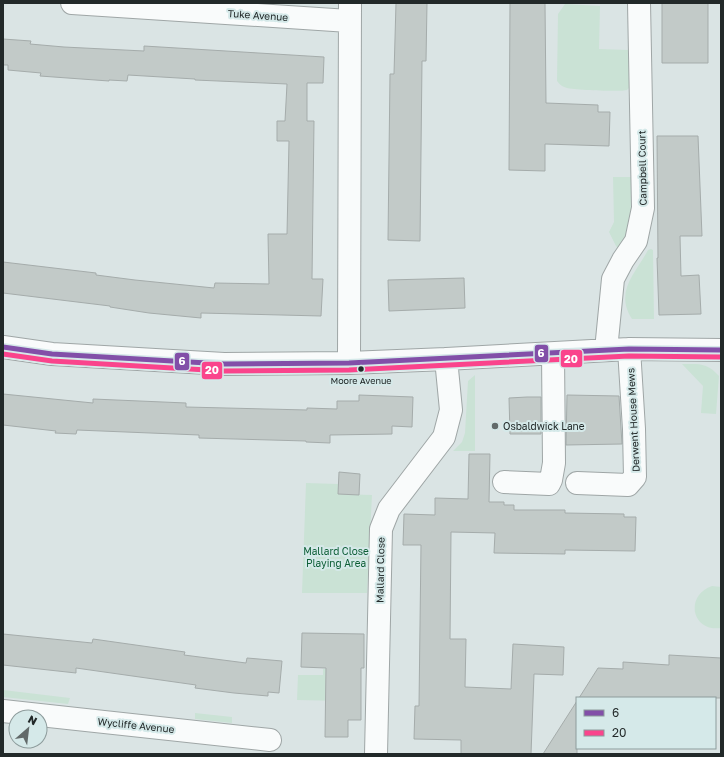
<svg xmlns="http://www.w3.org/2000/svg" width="724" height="757" font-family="'Golos Text',sans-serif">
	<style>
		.green { fill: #cae2d5 }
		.building { fill: #c2cac8; stroke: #a5acab }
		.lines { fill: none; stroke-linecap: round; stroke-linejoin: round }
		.street-casing { stroke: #9fa6a6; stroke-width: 24 }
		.street { stroke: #f9fbfb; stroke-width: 22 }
		.bus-1-casing { stroke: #d5e9e9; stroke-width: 8 }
		.bus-2-casing { stroke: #d5e9e9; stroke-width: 8 }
		.bus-1 { stroke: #824fa8; stroke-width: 5 }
		.bus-2 { stroke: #fa448c; stroke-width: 5 }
		.bus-dot { fill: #222929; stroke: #d5e9e9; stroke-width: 1.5 }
		.poi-dot { fill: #626a6a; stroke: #d5e9e9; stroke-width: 1.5 }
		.labels { text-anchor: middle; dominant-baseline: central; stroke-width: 4; stroke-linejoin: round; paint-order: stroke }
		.bus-label { font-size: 9px; fill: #222929; stroke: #d5e9e9 }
		.street-label { font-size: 10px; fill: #222929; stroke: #d5e9e9 }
		.poi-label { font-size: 10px; fill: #222929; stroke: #d5e9e9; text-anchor: start }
		.park-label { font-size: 10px; fill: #0d5e36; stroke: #d5e9e9 }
		.line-badge { stroke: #d5e9e9; stroke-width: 1.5 }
		.badge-label { font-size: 11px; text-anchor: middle; font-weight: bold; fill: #fff }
	</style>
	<rect width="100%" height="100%" fill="#dae4e4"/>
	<path class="green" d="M565 4 600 6 599 49 629 50V88L627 90C621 92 575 90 567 88 563 87 560 85 557 81L558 14Z
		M613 177H632L631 229 619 249 616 246 609 232 614 222Z
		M651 249 653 250 654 319H632C614 291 636 273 648 250Z
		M682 364C698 364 707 362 719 376L716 414 701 413 703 386Z
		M475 375V451H453L462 442 465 433 468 381Z
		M306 483 338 484V494L372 495 367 593H302Z
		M712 586 721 587V628C692 632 684 596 712 586Z
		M323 669H342V701L297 700 298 675H323Z
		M3 690 70 698 68 704 3 697Z
		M195 713 232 717V723L195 719Z"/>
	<path class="building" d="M396 3H427L426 61H422L420 241 388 240 390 74H394Z
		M510 3H545L546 103 598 105V112H610L609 146 545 144V171L509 170Z
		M662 3H708V63H662Z
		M3 39 31 41 30 44 64 47 144 51V46L324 57 323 83H307V121H314L312 279H323L321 316 201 313V318L149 313 110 307V306L3 293V262L96 273V275L135 280 214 288 215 283 269 284 268 234H287L289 141H277V121H285L287 84 195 80V79L128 75 127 81 109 80V81L40 76 41 73 8 70V65H3Z
		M657 136H698L702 236H680L681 276 699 275 701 314 659 315 657 258H658Z
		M464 278 465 308 389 311 388 280Z
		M3 394 93 403V399L186 403V407L307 410V408L337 409V401H359V395L413 397 412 427 392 426V434L330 435V443L306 442V441L199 438V435L77 430 76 434 55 433 56 431 3 425Z
		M567 395 619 396 622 444 566 445Z
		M527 397H541V434H510L509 398Z
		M469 454H490L489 502H504V505H514V510H565V513L624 514V517H636L635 551 565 550V554L494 553 495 533 451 532 450 639H466L465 687 511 689 513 644 564 647 563 675 534 674 531 754H461V740L414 739 415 706H419L421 545H403L404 514 435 515V498L468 499Z
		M339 472 360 474 359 495 338 494Z
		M302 633 364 634V668H361V720H348V737H325L326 668 301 667Z
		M3 634 92 643 93 639 185 652 184 655 246 663 247 658 282 661 279 693 268 692V696L234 693 195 688 196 685 76 668V673L3 665Z
		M669 655 721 658V698H579L598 668 623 669V662L669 665Z
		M577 701V754H543Z"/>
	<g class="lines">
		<defs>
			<path id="street" d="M72 3 349 21
				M3 347 52 354 224 364 349 363 446 359 629 349 721 350
				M606 350 613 279 623 260 636 241 643 208 639 3
				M349 363 350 3
				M504 482 549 484 551 480 554 463 553 354
				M577 483 628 485 635 477 634 429 629 349
				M3 711 270 740
				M376 754 381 529 389 509 444 437 451 410 446 359"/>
		</defs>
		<use href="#street" class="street-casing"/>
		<use href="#street" class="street"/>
		<defs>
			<path id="bus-1" d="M3 347 52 354 224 364 349 363 629 349 721 350"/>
			<path id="bus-2" d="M3 354 52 361 224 371 349 370 629 356 721 357"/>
		</defs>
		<use href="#bus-1" class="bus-1-casing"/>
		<use href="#bus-2" class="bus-2-casing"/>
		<use href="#bus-1" class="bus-1"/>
		<use href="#bus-2" class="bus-2"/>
	</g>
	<circle class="bus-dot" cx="361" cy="369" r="3.5"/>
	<circle class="poi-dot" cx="495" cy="426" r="4"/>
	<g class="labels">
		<g class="bus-label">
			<text x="361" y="380">Moore Avenue</text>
		</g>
		<g class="street-label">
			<text transform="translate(258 15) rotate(4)">Tuke Avenue</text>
			<text transform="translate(642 168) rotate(-91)">Campbell Court</text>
			<text transform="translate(633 420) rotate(-93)">Derwent House Mews</text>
			<text transform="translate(380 570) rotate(-89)">Mallard Close</text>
			<text transform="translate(136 725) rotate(6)">Wycliffe Avenue</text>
		</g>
		<g class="poi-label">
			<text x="503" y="426">Osbaldwick Lane</text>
		</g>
		<g class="park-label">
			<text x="336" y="551">Mallard Close<tspan x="336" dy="12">Playing Area</tspan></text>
		</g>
	</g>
	<g class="line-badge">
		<rect x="534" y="344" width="15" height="19" rx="4" fill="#824fa8"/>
		<rect x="560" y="349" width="23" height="19" rx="4" fill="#fa448c"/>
		<rect x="174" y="352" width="16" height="19" rx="4" fill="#824fa8"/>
		<rect x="201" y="361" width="22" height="19" rx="4" fill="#fa448c"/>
	</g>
	<g class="badge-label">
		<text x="541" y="357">6</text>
		<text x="571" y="363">20</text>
		<text x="182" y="365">6</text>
		<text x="212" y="374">20</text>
	</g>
	<rect width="724" height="757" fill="none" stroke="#222929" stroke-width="8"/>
	<rect x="576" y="697" width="140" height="52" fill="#d5e9e9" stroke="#8d9c9c"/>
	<rect x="584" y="710" width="20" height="6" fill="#824fa8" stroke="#8d9c9c"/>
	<text x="612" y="717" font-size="12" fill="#222929">6</text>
	<rect x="584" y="730" width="20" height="6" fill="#fa448c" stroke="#8d9c9c"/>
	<text x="612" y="737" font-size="12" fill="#222929">20</text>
	<g transform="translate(28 729) rotate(28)"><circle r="19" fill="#d5e9e9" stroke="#8d9c9c"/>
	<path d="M0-3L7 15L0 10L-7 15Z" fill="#626a6a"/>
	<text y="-6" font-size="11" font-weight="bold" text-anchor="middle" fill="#222929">N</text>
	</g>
</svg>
